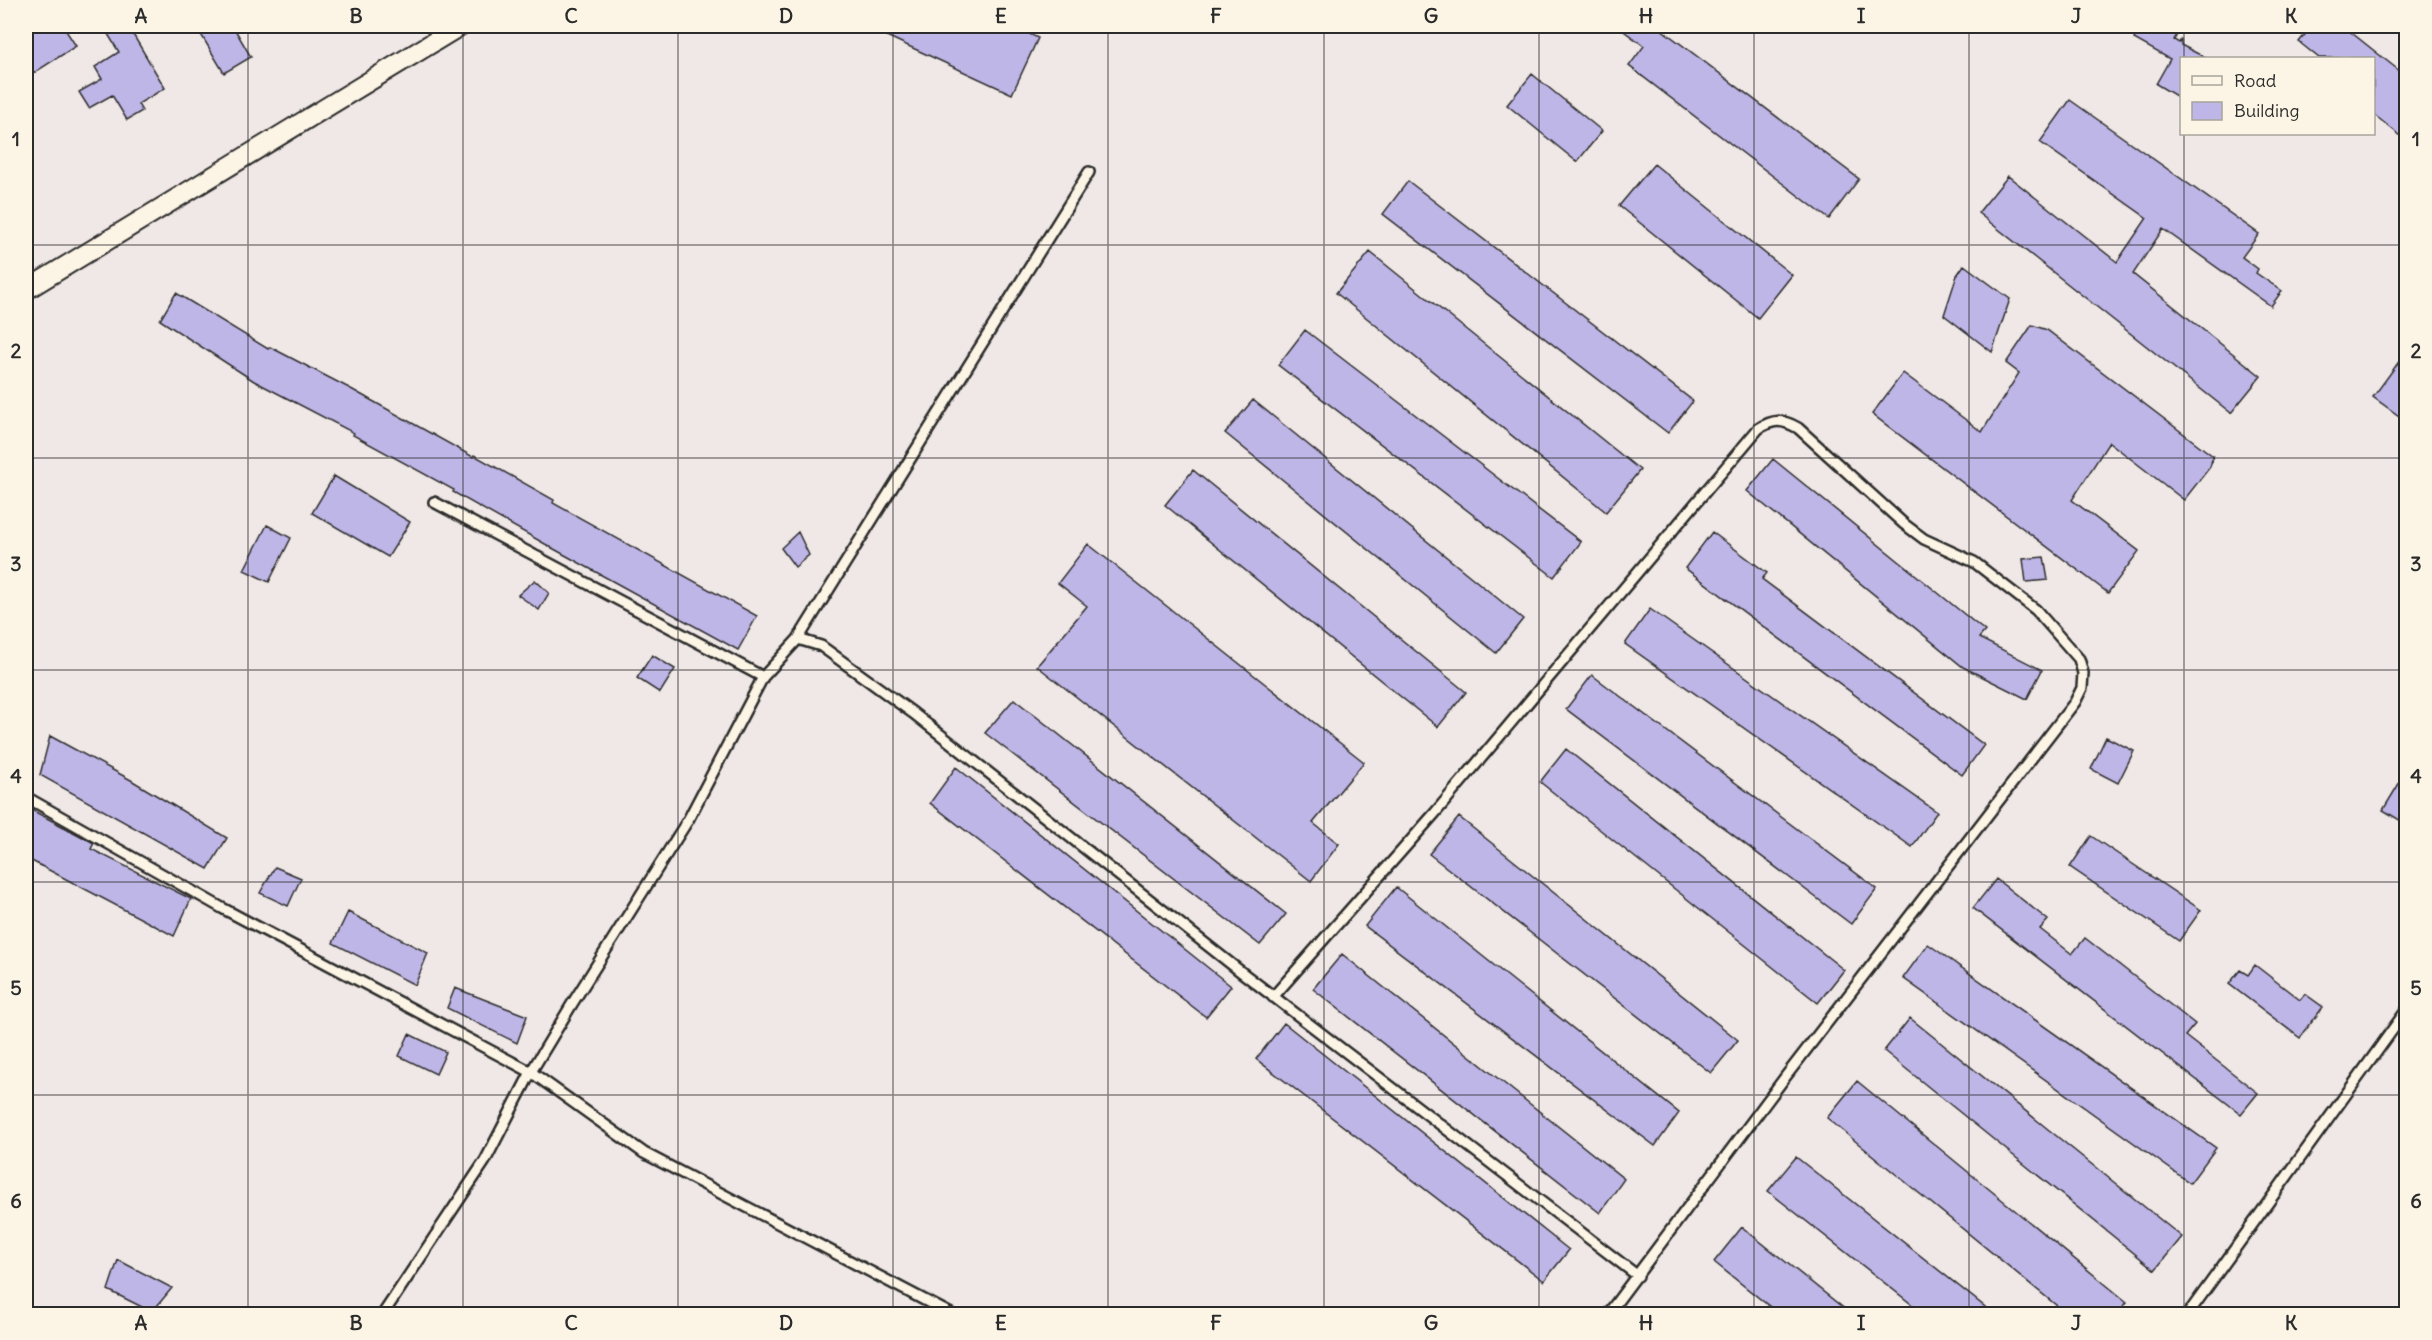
<svg xmlns="http://www.w3.org/2000/svg" width="2432" height="1340" font-family="Delius,sans-serif">
	<style>
		.building { fill: #bfb6e8; stroke: #2b2b2b; stroke-width: 1.5 }
		.lines { fill: none; stroke-linecap: round; stroke-linejoin: round }
		.lane-casing { stroke: #2b2b2b; stroke-width: 14 }
		.street-casing { stroke: #2b2b2b; stroke-width: 22 }
		.lane { stroke: #fcf5e5; stroke-width: 9 }
		.street { stroke: #fcf5e5; stroke-width: 18 }
		.grid { fill: none; stroke: #2b2b2b; stroke-width: 1.5; stroke-opacity: 0.55 }
		.neatline { fill: none; stroke: #2b2b2b; stroke-width: 2 }
		.grid-label { font-size: 20px; text-anchor: middle; font-weight: bold; fill: #2b2b2b }
	</style>
	<rect width="100%" height="100%" fill="#f0e8e6"/>
	<filter id="ink" filterUnits="userSpaceOnUse"><feTurbulence type="fractalNoise" baseFrequency=".0167" numOctaves="2"/><feDisplacementMap in="SourceGraphic" scale="12" xChannelSelector="R" yChannelSelector="G"/><feConvolveMatrix kernelMatrix="1 2 1 2 8 2 1 2 1" color-interpolation-filters="sRGB"/></filter>
	<g filter="url(#ink)">
		<path class="building" d="M26 26H63L76 46 26 78Z
			M103 26H128L165 88 138 104 142 111 127 120 112 95 89 108 79 92 102 79 95 67 119 52Z
			M196 26H233L251 57 224 73Z
			M865 26H1013L1038 38 1012 94Z
			M1617 26H1657L1859 179 1829 219 1629 66 1644 46Z
			M2141 26H2182L2174 40 2179 43 2181 39V45L2206 58H2181V99L2156 84 2170 59 2134 39Z
			M2312 26H2343L2406 76V140L2373 114V58H2319L2299 42Z
			M1532 74 1602 131 1577 162 1507 105Z
			M2070 100 2259 234 2242 257 2258 269 2256 273 2282 291 2271 306 2163 229 2133 274 2261 376 2231 413 1978 213 2008 176 2117 262 2147 218 2040 142Z
			M1654 164 1792 275 1758 318 1619 206Z
			M1408 181 1693 401 1668 433 1383 214Z
			M1370 252 1640 470 1606 512 1336 293Z
			M1964 265 2010 299 1992 352 1944 315 1957 275Z
			M176 293 268 349 270 347 351 389 473 457 474 455 554 500 553 503 757 616 738 650 554 549 453 492 454 490 353 435 354 433 254 381 160 320Z
			M2032 325 2047 330 2213 456 2210 467 2184 500 2109 442 2072 500 2139 551 2108 593 1872 414 1903 373 1982 432 2019 373 2006 363Z
			M1305 330 1581 542 1554 577 1278 365Z
			M2406 352V421L2373 397Z
			M1253 400 1523 619 1496 653 1225 433Z
			M1773 459 1985 631 1979 638 2042 670 2027 699 1963 667 1747 491Z
			M1193 470 1466 692 1438 727 1165 505Z
			M334 476 410 522 388 557 312 513Z
			M267 525 291 538 269 582 244 570Z
			M798 532 809 555 795 567 781 548Z
			M1712 532 1767 573 1762 579 1984 745 1962 775 1685 568Z
			M1088 544 1364 762 1313 823 1339 844 1311 881 1037 666 1087 606 1058 583Z
			M2044 557 2048 580 2026 582 2023 559Z
			M535 580 549 593 539 610 518 595Z
			M1650 609 1937 812 1912 847 1625 644Z
			M652 655 675 669 660 693 637 678Z
			M1592 675 1877 889 1851 924 1566 709Z
			M1014 699 1286 914 1260 945 985 733Z
			M50 736 131 780 227 838 208 869 40 775Z
			M2106 737 2134 751 2118 783 2091 769Z
			M1566 749 1844 970 1818 1003 1540 782Z
			M956 767 1231 986 1206 1017 930 803Z
			M2406 772V824L2383 810Z
			M26 807 94 843 91 849 191 899 174 936 26 858Z
			M1459 817 1738 1040 1711 1073 1429 854Z
			M2091 836 2201 910 2179 941 2070 867Z
			M275 867 301 878 288 906 260 893Z
			M1996 879 2048 920 2040 929 2072 954 2085 938 2195 1024 2185 1036 2258 1093 2241 1114 1973 908Z
			M1396 887 1679 1113 1655 1146 1365 926Z
			M348 912 428 953 415 985 333 943Z
			M1928 944 2216 1148 2190 1183 1903 978Z
			M1342 954 1624 1179 1600 1213 1313 989Z
			M2255 965 2300 1000 2305 994 2323 1007 2300 1038 2229 984 2240 970 2248 975Z
			M455 988 527 1016 517 1043 447 1008Z
			M1910 1018 2182 1237 2155 1270 1884 1051Z
			M1284 1023 1569 1250 1544 1281 1256 1059Z
			M409 1034 446 1052 436 1074 399 1056Z
			M1857 1081 2127 1302 2117 1314H2067L1827 1118Z
			M1796 1157 1994 1314H1924L1768 1191Z
			M1742 1227 1851 1314H1779L1714 1262Z
			M118 1260 172 1288 152 1312 108 1290Z"/>
		<g class="lines">
			<defs>
				<path id="lane" d="M434 502 763 677
					M798 639 1089 172
					M26 797 222 908 531 1072 644 1153 951 1314
					M1273 997 1435 813 1758 429C1773 419 1782 419 1798 428L1904 524 1924 539 1974 562 2036 610 2079 659 2083 673 2082 688 2075 702 1786 1076 1608 1314
					M383 1314 485 1161 531 1072 572 1004 688 820 763 677 798 639 821 646 913 713 1240 971 1638 1276
					M2188 1314 2406 1011"/>
				<path id="street" d="M26 290 460 26"/>
			</defs>
			<use href="#lane" class="lane-casing"/>
			<use href="#street" class="street-casing"/>
			<use href="#lane" class="lane"/>
			<use href="#street" class="street"/>
		</g>
	</g>
	<path class="grid" d="M248 26V1314M463 26V1314M678 26V1314M893 26V1314M1108 26V1314M1324 26V1314M1539 26V1314M1754 26V1314M1969 26V1314M2184 26V58M2184 134V1314M26 245H2406M26 458H2406M26 670H2406M26 882H2406M26 1095H2406"/>
	<rect width="2432" height="1340" fill="none" stroke="#fcf5e5" stroke-width="66"/>
	<rect x="2180" y="57" width="195" height="78" fill="#fcf5e5" stroke="#a8a49b" stroke-width="1.5"/>
	<rect x="2192" y="76" width="30" height="9" fill="#fcf5e5" stroke="#a8a49b" stroke-width="1.5"/>
	<text x="2234" y="87" font-size="18" fill="#2b2b2b">Road</text>
	<rect x="2192" y="102" width="30" height="18" fill="#bfb6e8" stroke="#a8a49b" stroke-width="1.5"/>
	<text x="2234" y="117" font-size="18" fill="#2b2b2b">Building</text>
	<rect x="33" y="33" width="2366" height="1274" class="neatline"/>
	<g class="grid-label">
		<text x="141" y="23">A</text>
		<text x="356" y="23">B</text>
		<text x="571" y="23">C</text>
		<text x="786" y="23">D</text>
		<text x="1001" y="23">E</text>
		<text x="1216" y="23">F</text>
		<text x="1431" y="23">G</text>
		<text x="1646" y="23">H</text>
		<text x="1861" y="23">I</text>
		<text x="2076" y="23">J</text>
		<text x="2291" y="23">K</text>
		<text x="16" y="146">1</text>
		<text x="2416" y="146">1</text>
		<text x="16" y="358">2</text>
		<text x="2416" y="358">2</text>
		<text x="16" y="571">3</text>
		<text x="2416" y="571">3</text>
		<text x="16" y="783">4</text>
		<text x="2416" y="783">4</text>
		<text x="16" y="995">5</text>
		<text x="2416" y="995">5</text>
		<text x="16" y="1208">6</text>
		<text x="2416" y="1208">6</text>
		<text x="141" y="1330">A</text>
		<text x="356" y="1330">B</text>
		<text x="571" y="1330">C</text>
		<text x="786" y="1330">D</text>
		<text x="1001" y="1330">E</text>
		<text x="1216" y="1330">F</text>
		<text x="1431" y="1330">G</text>
		<text x="1646" y="1330">H</text>
		<text x="1861" y="1330">I</text>
		<text x="2076" y="1330">J</text>
		<text x="2291" y="1330">K</text>
	</g>
</svg>
